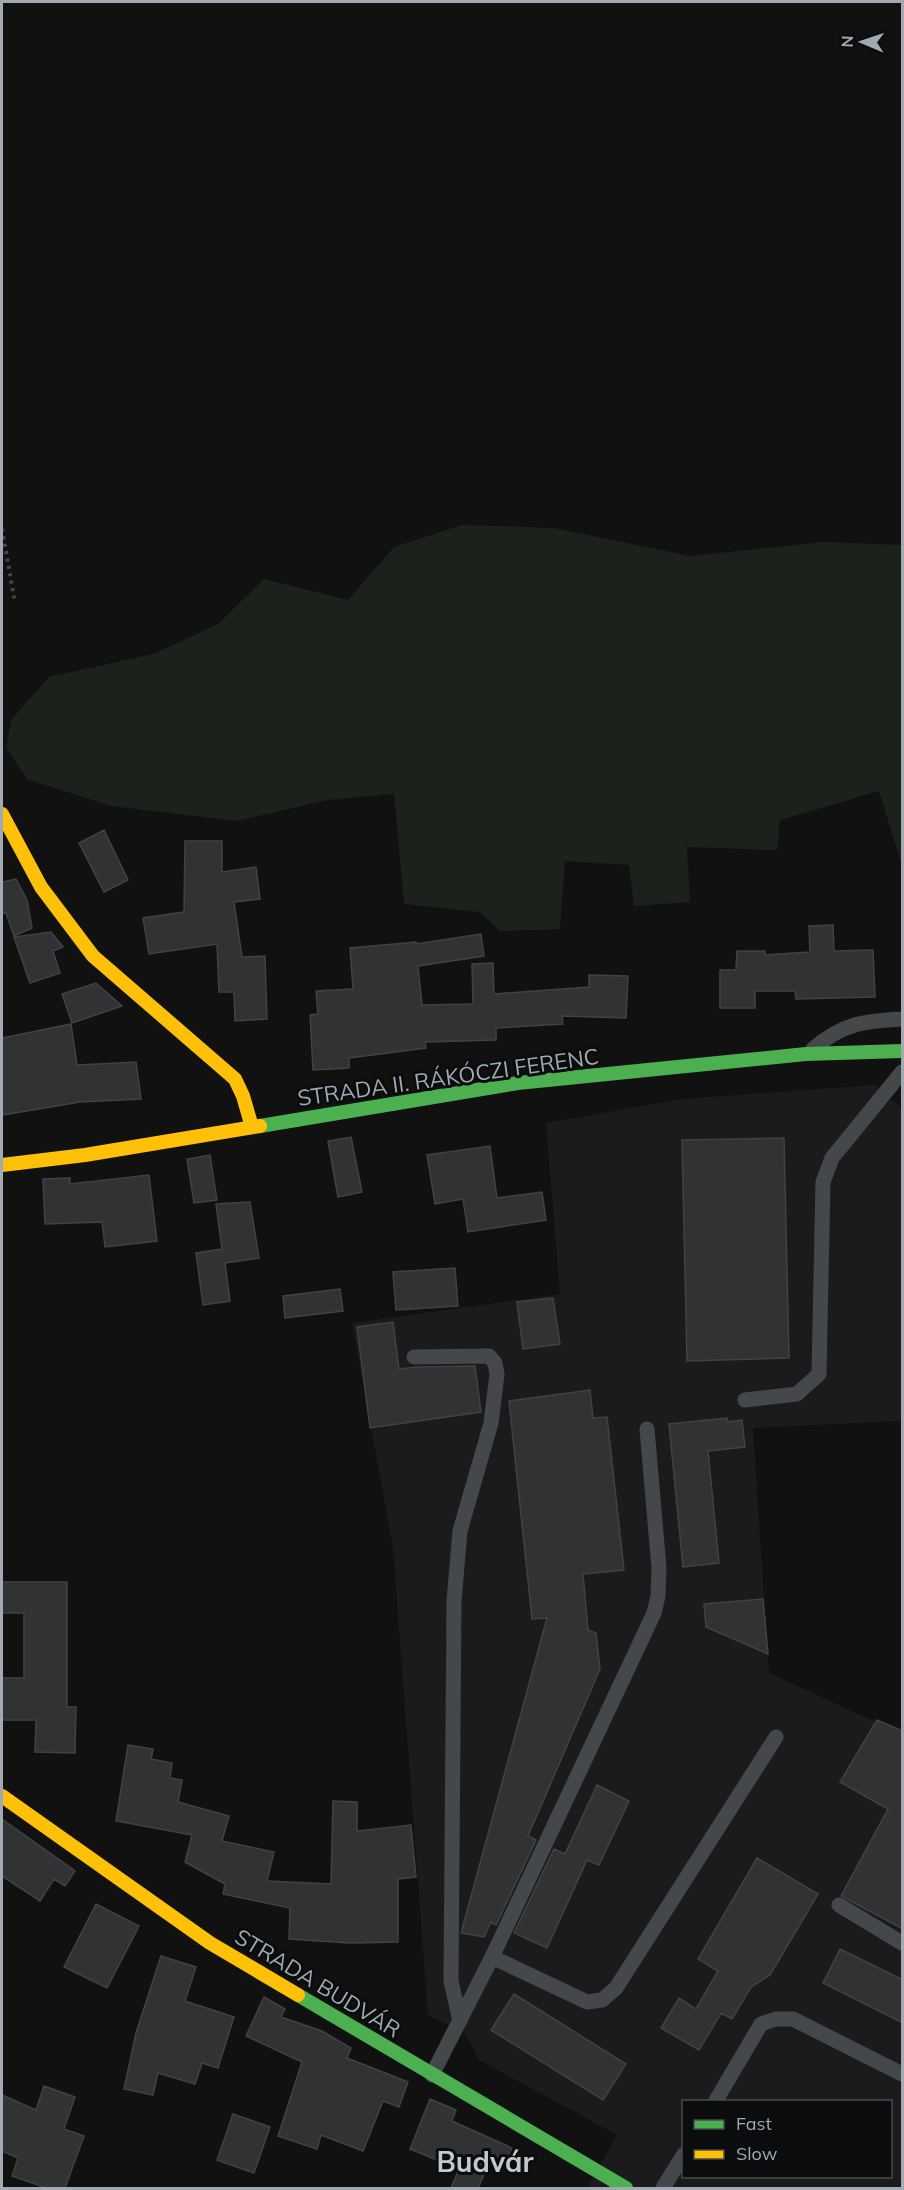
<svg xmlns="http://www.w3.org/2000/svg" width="904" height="2190" font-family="Mulish,sans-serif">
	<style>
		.built { fill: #1b1b1d; fill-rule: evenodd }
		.green { fill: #1b221b }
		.building { fill: #313233; stroke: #404245; stroke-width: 1.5 }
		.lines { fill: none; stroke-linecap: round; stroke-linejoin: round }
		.path { stroke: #47484c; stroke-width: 4; stroke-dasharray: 3 4.5; stroke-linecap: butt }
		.lane { stroke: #45484a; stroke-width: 15 }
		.fast { stroke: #4caf50; stroke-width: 14 }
		.slow { stroke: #ffc107; stroke-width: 14 }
		.labels { text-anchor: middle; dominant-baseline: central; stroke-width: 6; stroke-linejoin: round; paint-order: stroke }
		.street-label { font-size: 22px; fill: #a1aab3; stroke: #0b0c0d }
		.district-label { font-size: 28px; font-weight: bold; fill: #c2c8cf; stroke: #0b0c0d }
	</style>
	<rect width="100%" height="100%" fill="#111"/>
	<path class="built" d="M875 1085 902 1108V1421L753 1428 769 1673 902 1734V2188H587L617 2135 479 2060 465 2033 428 2015 393 1548 352 1323 560 1294 546 1123 681 1099ZM684 2102H890V2176H684Z"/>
	<path class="green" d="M462 525 554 528 690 556 824 542 902 545V866L879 791 780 820 777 850 687 847 690 902 634 906 629 865 565 861 560 929 500 931 480 912 404 904 394 794 327 800 237 821 111 806 27 779 6 748 11 720 49 677 153 654 218 624 264 579 348 600 394 547Z"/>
	<path class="building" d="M104 830 128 880 104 892 79 843Z
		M185 841H222V872L256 867 260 899 234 902 242 957 265 956 267 1019 235 1021 234 992H219L217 944 149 954 143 918 184 912Z
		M16 879 27 900 32 928 14 936 6 913H2V882Z
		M833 925 834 951 873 950 875 997 796 999 795 991H755V1008H720V970H736L737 951H765V955L810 952 809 926Z
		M51 932 63 947 53 951 60 973 30 983 14 937Z
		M481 934 484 956 418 966 422 1005 473 1004 472 964 493 963 494 994 589 987V975L628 976 626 1018 562 1016 563 1024 496 1028V1040L425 1042 426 1048 349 1058V1068L313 1070 310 1015 318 1014 316 991 353 989 350 948 416 942V944Z
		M96 983 122 1006 72 1023 62 994Z
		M71 1024 77 1065 136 1062 141 1099 80 1102 2 1115V1038Z
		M351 1137 362 1192 338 1197 328 1141Z
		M784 1138 789 1358 687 1361 682 1140Z
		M490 1146 497 1198 542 1192 546 1220 468 1232 463 1199 435 1204 427 1155Z
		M210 1155 217 1200 194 1203 187 1159Z
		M149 1175 157 1241 105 1247 102 1222 45 1224 43 1179 70 1178V1184Z
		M250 1202 259 1258 225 1263 230 1301 203 1305 196 1253 222 1249 216 1204Z
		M455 1268 458 1306 396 1310 393 1272Z
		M340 1289 343 1311 285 1318 283 1296Z
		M553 1298 560 1344 523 1349 517 1302Z
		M393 1322 399 1369 418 1367 475 1366 481 1412 370 1428 357 1327Z
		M590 1390 593 1418 607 1417 624 1570 583 1574 588 1630 596 1633 600 1669 528 1836 536 1840 496 1925 491 1922 484 1937 461 1933 547 1618 532 1619 509 1401Z
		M727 1418 728 1422 742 1420 745 1447 708 1451 719 1563 683 1567 669 1424Z
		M2 1582H67V1707H76L75 1753 35 1752 36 1720H2V1678H24V1613H2Z
		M763 1599 768 1654 706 1627 704 1604Z
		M877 1720 903 1731V1929L841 1896 888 1809 840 1782Z
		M128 1745 153 1749 151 1759 172 1763 170 1778 182 1780 178 1802 229 1816 222 1841 274 1852 267 1881 331 1884 333 1801 357 1802V1831L411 1825 416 1877 398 1879V1942L350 1943 289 1939 290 1908 223 1894 225 1884 185 1862 192 1835 116 1821Z
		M597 1785 629 1801 599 1865 587 1860 547 1948 514 1933 554 1849 565 1854Z
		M2 1819 75 1871 65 1886 54 1879 40 1901 2 1876Z
		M757 1858 818 1894 770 1975 751 1987 732 2019 721 2013 699 2050 661 2028 679 1998 696 2009 718 1971 698 1959Z
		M96 1904 139 1926 107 1988 64 1967Z
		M840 1949 903 1980V2023L823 1983Z
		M161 1956 196 1967 185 2001 234 2017 218 2068 202 2063 195 2084 158 2073 153 2095 124 2089 136 2033Z
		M514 1994 626 2064 603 2100 491 2030Z
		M264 1997 285 2009 281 2017 322 2031 351 2048 347 2058 408 2082 399 2107 383 2101 363 2151 321 2135 317 2149 278 2136 302 2062 246 2036Z
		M44 2086 75 2097 64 2129 84 2136 65 2188H47L12 2176 18 2158 2 2151V2095L36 2110Z
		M430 2099 456 2110 452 2121 512 2148 506 2161 486 2170 478 2188H451L459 2169 410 2149Z
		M233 2114 270 2127 254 2173 217 2160Z"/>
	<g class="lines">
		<path class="path" d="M2 529 15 603"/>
		<path class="lane" d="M813 1049C843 1023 865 1021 902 1019
			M414 1357 489 1356 495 1363 497 1374 491 1423 460 1531 454 1601 451 1981 460 2021
			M745 1400 797 1394 819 1374 823 1182 832 1158 902 1072
			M839 1905 902 1943
			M492 1957 587 2002 602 2000 616 1988 776 1737
			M432 2075 492 1957 654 1613 658 1596 659 1568 647 1429
			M715 2102 761 2024 776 2019H793L902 2074
			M663 2188 684 2154"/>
		<path class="fast" d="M260 1126 518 1083 806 1054 902 1051
			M298 1995 626 2188"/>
		<path class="slow" d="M2 814 41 887 93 956 235 1079 243 1096 252 1127
			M2 1165 85 1155 260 1126
			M2 1796 210 1943 298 1995"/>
	</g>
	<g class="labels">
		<g class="street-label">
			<text transform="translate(448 1077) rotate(-8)">STRADA II. RÁKÓCZI FERENC</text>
			<text transform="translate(318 1983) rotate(31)">STRADA BUDVÁR</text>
		</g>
		<g class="district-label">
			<text x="485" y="2161">Budvár</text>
		</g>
	</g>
	<rect width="904" height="2190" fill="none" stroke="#a1aab3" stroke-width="6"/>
	<rect x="682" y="2100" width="210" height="78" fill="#0b0c0d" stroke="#474b4f" stroke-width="1.5"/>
	<rect x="694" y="2120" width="30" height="9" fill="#4caf50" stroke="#474b4f" stroke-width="1.5"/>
	<text x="736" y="2130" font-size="18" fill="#a1aab3">Fast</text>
	<rect x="694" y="2150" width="30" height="9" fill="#ffc107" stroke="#474b4f" stroke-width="1.5"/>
	<text x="736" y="2160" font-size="18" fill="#a1aab3">Slow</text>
	<g transform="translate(862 42) rotate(272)" stroke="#0b0c0d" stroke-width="4.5" paint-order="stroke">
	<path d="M0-4.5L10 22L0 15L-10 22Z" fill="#a1aab3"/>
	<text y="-9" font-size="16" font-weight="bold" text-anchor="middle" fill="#a1aab3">N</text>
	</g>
</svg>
